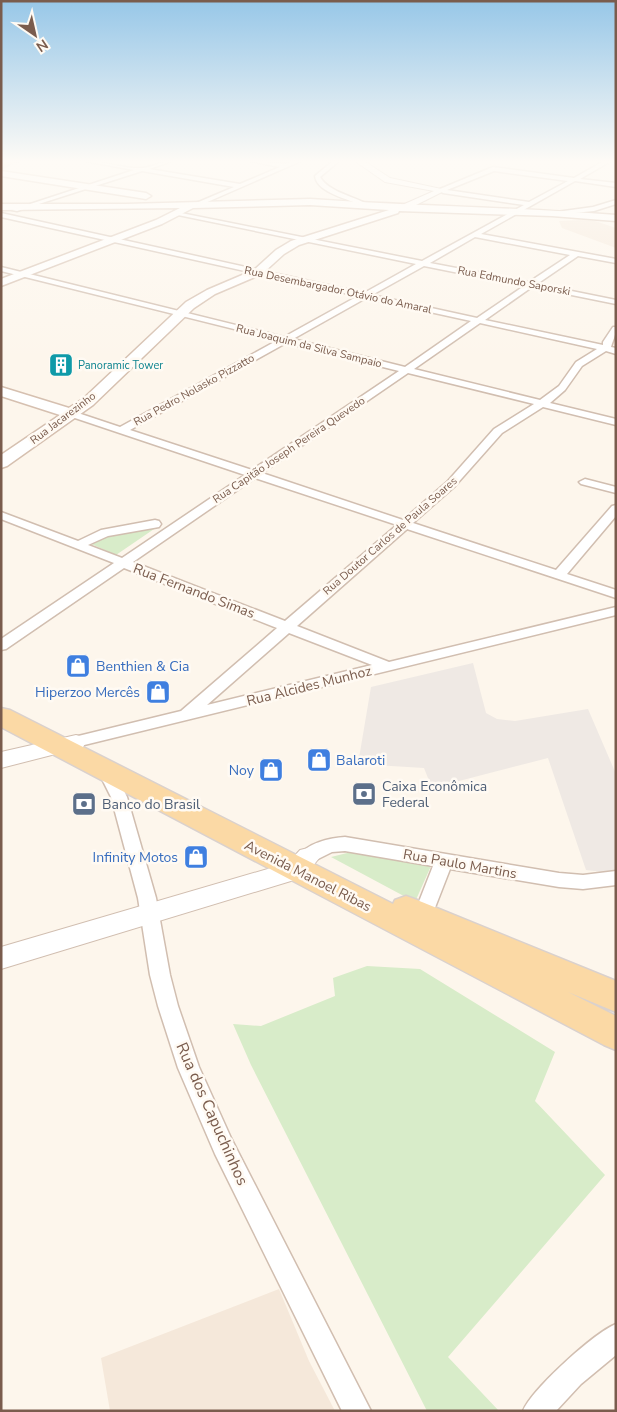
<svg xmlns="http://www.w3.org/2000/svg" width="617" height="1412" font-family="'Nunito Sans',sans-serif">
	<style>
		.residential { fill: #f5e8da }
		.industrial { fill: #efe9e4 }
		.green { fill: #d8ecc9 }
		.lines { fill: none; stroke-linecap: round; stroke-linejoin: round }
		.minor-casing { stroke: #d1beb0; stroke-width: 3 }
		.tertiary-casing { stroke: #d1beb0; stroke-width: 2 }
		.secondary-casing { stroke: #d6c0b0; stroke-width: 3 }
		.primary-casing { stroke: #dad1cd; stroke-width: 3 }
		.minor { fill: #fff; fill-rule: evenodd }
		.tertiary { fill: #fff; fill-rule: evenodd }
		.secondary { fill: #fff; fill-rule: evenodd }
		.primary { fill: #fbd9a5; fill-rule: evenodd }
		.labels { text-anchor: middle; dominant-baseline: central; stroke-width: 5; stroke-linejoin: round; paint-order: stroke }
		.far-street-label { font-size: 11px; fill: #7a5c4d; stroke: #fffaf3 }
		.far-culture-label { font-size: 11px; fill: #0d838f; stroke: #fffaf3; text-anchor: start }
		.street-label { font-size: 14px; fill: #7a5c4d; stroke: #fffaf3 }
		.shop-label { font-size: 14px; fill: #366cbe; stroke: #fffaf3; text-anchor: end }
		.service-label { font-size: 14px; fill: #4e5e75; stroke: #fffaf3; text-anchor: start }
		.near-street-label { font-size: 16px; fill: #7a5c4d; stroke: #fffaf3 }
	</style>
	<rect width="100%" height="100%" fill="#fdf6ec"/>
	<path class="residential" d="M582 220 595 221 616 228V248L562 228 559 221Z
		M279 1289 309 1361 335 1411H110L101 1358Z"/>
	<path class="industrial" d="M473 663 486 713 497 719 515 721 588 709 616 774V872L611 873 586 870 548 758 432 788 424 768 358 764 371 687Z"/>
	<path class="green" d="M157 527 116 555 89 543 112 534Z
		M351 852 358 853 431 866 415 902 331 857Z
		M367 966 420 969 555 1052 535 1101 605 1175 448 1357 499 1411H427L251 1065 233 1024 261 1026 335 996 333 978Z"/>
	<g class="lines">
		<defs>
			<path id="minor" d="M85 161C104 161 123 169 141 168 151 168 161 161 172 161L149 169 240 184 280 167 250 161 286 164 294 161H301L196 207 194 204 234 187 142 171 17 211 12 210 134 170Z
				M333 161H339L320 177C329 192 353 196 367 204V206H363C349 199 317 193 315 176Z
				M604 161H611L580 179 616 183V187L575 181 481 234 616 259V263L578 256 537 284 616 300V304L532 287 485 320 603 345V342L613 327H616C616 335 613 340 611 347L616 348V354L606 351 582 366 565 390 550 403 616 419V425L543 407 502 433 455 486 413 523 556 570 612 506 616 505V516L567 574 616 590V598L407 529 297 626 389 662 616 607V615L76 747 70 746 68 742 70 738 181 711 277 628 124 568 6 649 1 650V639L114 563 1 519V512L78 541 101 530 155 520 159 521 161 524 159 527 108 536 88 545 122 558 245 475 69 416V412H75L120 427 278 340 1 271V267L284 337 358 296 1 217V213L364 293 416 264 173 214 176 212 422 261 524 205 443 193 440 191V189L493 167 574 178ZM494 171 568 181 529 202 447 190ZM475 237 570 255 529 282 430 263ZM424 266 524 286 477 318 372 295ZM366 298 471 321 405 367 293 339ZM480 323 597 349 576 362 559 386 540 400 414 369ZM286 343 399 371 252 470 130 430ZM408 373 534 404 494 429 447 482 403 520 262 473ZM255 478 397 525 285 621 133 562ZM289 633 372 665 207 705Z
				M616 200V204L594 211 552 215 549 213 593 207Z
				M585 479 616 487V493L581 484 579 482Z
				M106 765 112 767 127 797 156 898 170 975 178 1006 199 1067 231 1138 371 1411H342L215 1154 178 1068 158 1006 150 975 138 898 111 797 98 771 100 767Z
				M345 837 559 873 583 875 616 871V885L583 889 559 887 450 869 429 923 422 925 415 923 413 917 433 866 345 851 332 852 308 864 302 862 299 857C306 843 330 838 345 837Z
				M616 1324V1355L581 1384 556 1411H523C532 1389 594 1333 616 1324Z"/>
			<path id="tertiary" d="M355 161H364L390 178 446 190 406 210H400V206L434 191 385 182Z
				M76 735 83 737 86 742 83 747 1 768V752Z
				M308 848 316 850 320 857 304 877 1 969V947L288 863 300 850Z"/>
			<path id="secondary" d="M1 171 146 193 151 196 146 199 1 176Z
				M310 199C412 206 514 207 616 215V221L552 216 399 211 398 213 299 245 284 254 262 274 215 294 194 308 93 405 7 466 1 468V455L60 415 1 396V387L69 408 83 399 186 302 207 290 254 270 276 250 291 241 389 210 310 205 193 208 162 224 1 286V279L156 220 180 208 1 210V204H126Z"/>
			<path id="primary" d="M5 161H18L1 168V162Z
				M1 708 10 710 393 904 395 900 406 896 417 900 616 981V1012L568 992 616 1016V1050L604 1045 1 727Z"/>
		</defs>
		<use href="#minor" class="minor-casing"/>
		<use href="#tertiary" class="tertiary-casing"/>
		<use href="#secondary" class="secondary-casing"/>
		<use href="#primary" class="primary-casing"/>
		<use href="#minor" class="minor"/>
		<use href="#tertiary" class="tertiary"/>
		<use href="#secondary" class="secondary"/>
		<use href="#primary" class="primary"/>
	</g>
	<linearGradient id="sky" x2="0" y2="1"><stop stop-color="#97c7e8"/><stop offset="0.45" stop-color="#fefbf6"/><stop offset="1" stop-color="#fefbf6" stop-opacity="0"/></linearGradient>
	<rect width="617" height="359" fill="url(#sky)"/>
	<defs>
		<symbol id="building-square" viewBox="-11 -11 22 22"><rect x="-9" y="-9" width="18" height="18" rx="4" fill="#0f9aa8" stroke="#fffaf3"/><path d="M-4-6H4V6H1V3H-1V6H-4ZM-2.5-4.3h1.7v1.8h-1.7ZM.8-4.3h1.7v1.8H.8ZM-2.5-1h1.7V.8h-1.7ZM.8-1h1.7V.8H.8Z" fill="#fff"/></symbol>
		<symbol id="shop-square" viewBox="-11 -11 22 22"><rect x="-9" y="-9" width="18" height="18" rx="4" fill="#3f7fe0" stroke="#fffaf3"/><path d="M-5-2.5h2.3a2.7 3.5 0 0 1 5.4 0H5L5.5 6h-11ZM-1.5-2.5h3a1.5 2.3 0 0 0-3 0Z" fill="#fff"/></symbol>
		<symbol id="bank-square" viewBox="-11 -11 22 22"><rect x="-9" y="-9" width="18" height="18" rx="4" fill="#5c6f8a" stroke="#fffaf3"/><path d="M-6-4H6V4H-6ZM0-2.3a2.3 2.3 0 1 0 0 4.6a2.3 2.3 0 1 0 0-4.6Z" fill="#fff"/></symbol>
	</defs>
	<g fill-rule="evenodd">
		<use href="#building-square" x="47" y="351" width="28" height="28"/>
		<use href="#shop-square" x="64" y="652" width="28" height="28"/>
		<use href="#shop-square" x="144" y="678" width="28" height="28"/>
		<use href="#shop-square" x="305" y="746" width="28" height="28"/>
		<use href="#shop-square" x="257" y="756" width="28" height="28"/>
		<use href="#bank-square" x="350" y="780" width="28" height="28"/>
		<use href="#bank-square" x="70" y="790" width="28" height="28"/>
		<use href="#shop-square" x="182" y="843" width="28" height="28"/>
	</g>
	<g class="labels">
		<g class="far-street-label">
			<text transform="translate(514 281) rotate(11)">Rua Edmundo Saporski</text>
			<text transform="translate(338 290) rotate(12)">Rua Desembargador Otávio do Amaral</text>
			<text transform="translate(309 346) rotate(14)">Rua Joaquim da Silva Sampaio</text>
			<text transform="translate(194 390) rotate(-29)">Rua Pedro Nolasko Pizzatto</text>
			<text transform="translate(63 418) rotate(-37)">Rua Jacarezinho</text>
			<text transform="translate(289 450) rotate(-34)">Rua Capitão Joseph Pereira Quevedo</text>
			<text transform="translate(390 536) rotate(-41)">Rua Doutor Carlos de Paula Soares</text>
		</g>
		<g class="far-culture-label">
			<text x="78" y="365">Panoramic Tower</text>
		</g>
		<g class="street-label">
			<text transform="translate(194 591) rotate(21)">Rua Fernando Simas</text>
			<text transform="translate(309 686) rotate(-14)">Rua Alcides Munhoz</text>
			<text transform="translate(460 864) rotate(10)">Rua Paulo Martins</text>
			<text transform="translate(308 876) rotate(27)">Avenida Manoel Ribas</text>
		</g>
		<g class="shop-label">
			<text x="96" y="666" text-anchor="start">Benthien &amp; Cia</text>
			<text x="140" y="692">Hiperzoo Mercês</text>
			<text x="336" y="760" text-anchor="start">Balaroti</text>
			<text x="254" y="770">Noy</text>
			<text x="178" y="857">Infinity Motos</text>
		</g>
		<g class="service-label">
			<text x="382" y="786">Caixa Econômica<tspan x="382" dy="16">Federal</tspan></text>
			<text x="102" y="804">Banco do Brasil</text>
		</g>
		<g class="near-street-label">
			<text transform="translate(212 1114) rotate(66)">Rua dos Capuchinhos</text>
		</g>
	</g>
	<rect width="617" height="1412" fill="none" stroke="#7a5c4d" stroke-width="5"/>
	<g transform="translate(35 35) rotate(146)" stroke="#fffaf3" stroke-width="4" paint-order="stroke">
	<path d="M0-4L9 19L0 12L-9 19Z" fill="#7a5c4d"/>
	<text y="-8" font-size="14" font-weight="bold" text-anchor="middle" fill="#7a5c4d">N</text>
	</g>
</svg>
